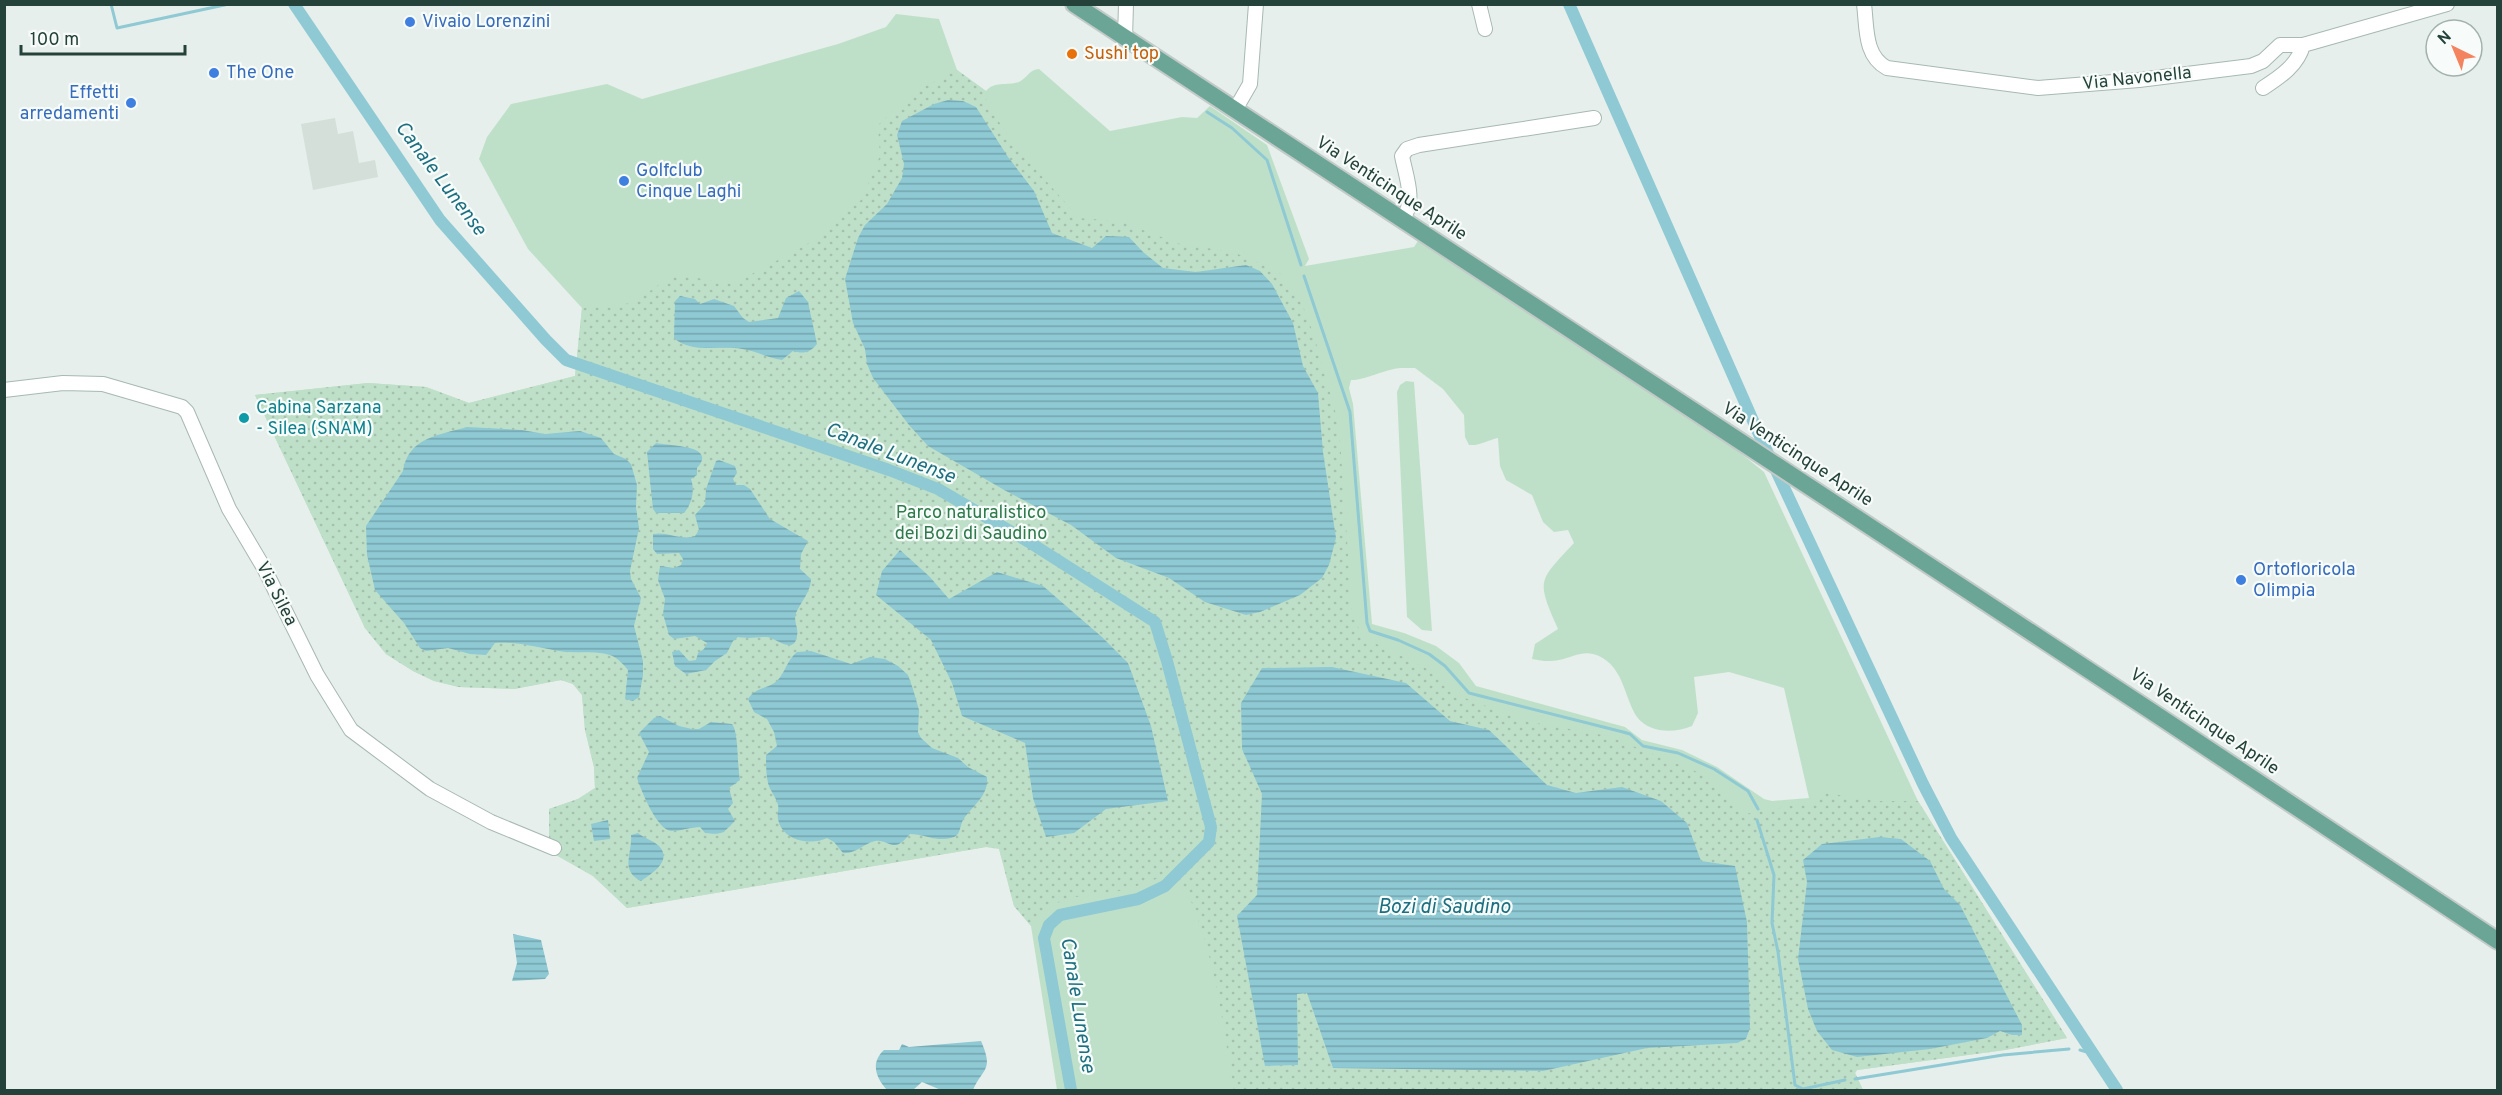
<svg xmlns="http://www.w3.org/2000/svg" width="2502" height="1095" font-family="Overpass,sans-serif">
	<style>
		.built { fill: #d4dfda }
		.grass { fill: #bfe0c8; fill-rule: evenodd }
		.park { fill: url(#park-dots) }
		.water { fill: url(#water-rules) }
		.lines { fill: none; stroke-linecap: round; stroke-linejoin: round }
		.stream { stroke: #8ec9d4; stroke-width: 3 }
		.canal { stroke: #8ec9d4; stroke-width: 12 }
		.minor-casing { stroke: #a8b8b2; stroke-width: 16 }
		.major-casing { stroke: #c2cac8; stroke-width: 20 }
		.minor { stroke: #fff; stroke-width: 14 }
		.major { stroke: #6aa596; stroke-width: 16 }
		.shop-dot { fill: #3f7fe0; stroke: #f7fbf9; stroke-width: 2 }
		.food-dot { fill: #e8710a; stroke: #f7fbf9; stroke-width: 2 }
		.culture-dot { fill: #0f9aa8; stroke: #f7fbf9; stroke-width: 2 }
		.labels { text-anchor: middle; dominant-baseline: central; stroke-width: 4.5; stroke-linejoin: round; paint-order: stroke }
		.shop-label { font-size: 18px; fill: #366cbe; stroke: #f7fbf9; text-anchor: start }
		.food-label { font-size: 18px; fill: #c56008; stroke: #f7fbf9; text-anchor: start }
		.street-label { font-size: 18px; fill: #24423a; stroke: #f7fbf9 }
		.culture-label { font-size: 18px; fill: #0d838f; stroke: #f7fbf9; text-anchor: start }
		.park-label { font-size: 18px; fill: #2d7a4b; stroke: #f7fbf9 }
		.water-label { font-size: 20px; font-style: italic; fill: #1c6f80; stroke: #f7fbf9 }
	</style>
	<defs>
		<pattern id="park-dots" width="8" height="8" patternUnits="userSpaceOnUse" patternTransform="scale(1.5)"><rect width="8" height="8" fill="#bfe0c8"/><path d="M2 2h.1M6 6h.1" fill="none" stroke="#a4c1ad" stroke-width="1.8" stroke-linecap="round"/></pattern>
		<pattern id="water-rules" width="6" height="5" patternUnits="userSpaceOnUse" patternTransform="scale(1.5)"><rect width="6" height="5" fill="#8ec9d4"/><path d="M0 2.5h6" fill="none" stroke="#74a5ad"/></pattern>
	</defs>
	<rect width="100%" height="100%" fill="#e6efeb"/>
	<path class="built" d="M335 118 338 134 353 131 359 163 375 160 378 177 313 190 301 124Z"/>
	<path class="grass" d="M896 14 939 19 957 70 986 91C994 81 1008 86 1019 82 1027 78 1030 69 1039 69L1110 131 1182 117 1197 118 1210 106 1267 145 1309 259 1305 266 1414 247 1418 241 1733 447 1764 472 1918 801 2067 1038 2005 1050 1857 1070 1855 1073 1863 1090H1057L1031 926 1014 906 999 848 986 847 627 908 593 876 549 851V809L578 799 595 788 594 767 585 730 582 695 573 684 561 680 514 689 459 687 434 681 413 671 386 654 365 628 255 395 368 383 426 387 469 403 575 376 582 308 528 249 479 159 487 137 511 104 607 84 642 99 838 44 886 27ZM1401 368H1415L1443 389 1464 415 1465 437 1469 445C1480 446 1488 440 1498 438L1500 466 1506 480 1532 495 1543 522 1554 532 1568 530 1574 543C1538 582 1536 579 1558 629L1535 644 1532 659C1542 661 1549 662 1559 660 1574 657 1584 649 1599 656 1624 668 1624 697 1637 717 1650 734 1675 733 1692 726L1698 713 1694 677 1729 672 1784 688 1809 798 1772 801 1764 799 1717 767 1682 750 1642 740 1625 727 1476 686 1459 663 1436 646 1404 633 1372 624 1353 404 1349 388 1351 380C1363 381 1385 369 1401 368Z
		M1406 381 1414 382 1432 631 1422 630 1407 617 1397 392 1400 385Z"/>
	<path class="park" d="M957 70 986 91 983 94 1009 139 1079 218 1119 221 1180 244 1233 252 1278 271 1296 293 1306 313 1315 339 1339 425 1352 611 1362 637 1424 667 1465 698 1525 721 1608 736 1700 773 1745 814 1814 802 1826 793 1878 801H1918L2067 1038 2005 1050 1857 1070 1855 1073 1863 1090H1234C1222 1023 1215 950 1185 888L1156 879 1126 890 1068 898 1043 910 1031 926 1014 906 999 849 986 847 627 908 593 876 549 851V809L578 799 595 788 594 767 585 730 582 695 573 684 561 680 514 689 459 687 434 681 413 671 386 654 365 628 255 395 368 383 426 387 469 403 575 376 582 308 633 303 674 274 733 284 806 245 861 200 880 156 878 125 914 92Z"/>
	<path class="water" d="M948 100 963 101 976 107 1008 157 1034 191 1052 233 1092 248 1106 236 1129 237 1143 252 1163 268 1196 272 1246 265 1260 271 1272 284 1293 323 1303 366 1318 393 1323 452 1336 538 1329 565 1322 578 1300 595 1260 612 1246 615 1205 602 1169 578 1116 558 1071 525 1006 491 928 446 909 425 873 378 867 364 865 349 853 323 845 279 858 238 865 225 887 204 902 178 904 164 897 135 902 121 934 104Z
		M799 291 808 302 817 344C810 353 803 354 793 351L782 360C768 358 756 351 742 349 721 345 691 354 674 338L675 301 680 296 695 299 700 304 714 299 734 306 743 318 749 322 778 318 786 298Z
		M467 427 522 430 545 434 580 431 601 438 614 454 626 459 631 464 637 485 636 507 639 528 630 571 631 579 641 598 634 626 643 661V675L639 697 633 701 625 699 628 670C623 664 618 658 610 655 594 650 576 654 559 651 540 648 514 641 495 643L486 655 470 654 448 648 426 651 420 648 404 623 375 590 367 555 366 526 403 471C408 437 440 435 467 427Z
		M656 443C670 446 718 445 697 468V475L691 479C695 490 692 504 684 513H656L653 509 647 452Z
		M719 460 735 466 737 473 733 479 736 485H744L750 489 770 519 808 541 801 554 800 569 811 579C811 591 801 602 796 613 793 622 799 628 797 636 794 656 775 637 766 637 756 637 749 639 738 637L733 641 727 653 715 661 706 670 686 674 675 666 672 652 679 650 689 661 696 660 698 653 704 649 707 643 695 636 674 639 669 635 663 614 665 599 658 580 660 566 674 568 681 565 683 559 679 553 657 554 653 549V534C667 531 681 541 695 536L699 530 695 515 705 504 706 489 716 461Z
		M900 550 929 576 949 599 997 572 1043 586 1102 637 1128 663 1151 726 1168 801 1106 809 1074 833 1046 837 1033 798 1025 743 962 716 952 683 931 640 876 595 882 571Z
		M811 651 851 664 870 657 885 659 898 666 908 675 913 689 919 710 918 732 921 738 932 748 958 758 968 767 987 777C989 796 972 806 963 820 959 828 961 836 951 838 937 842 923 834 910 834 907 837 903 842 899 844 892 848 884 839 875 841 863 844 856 854 843 853L834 842 827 838C811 846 782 841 778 819 777 814 779 809 778 805 776 797 770 791 768 783 766 774 766 765 766 755L777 746 774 732 767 719 754 712 748 699C755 687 768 689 777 681 785 673 787 660 797 652Z
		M1332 667 1406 683 1450 721 1489 730 1547 785 1576 793 1622 787 1661 801 1687 823 1701 861 1735 866 1747 922 1750 1028 1746 1039 1737 1043 1647 1048 1543 1071 1333 1068 1307 993 1297 994 1298 1065 1265 1066 1237 916 1257 895 1262 794 1242 749 1241 703 1262 668Z
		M660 716 679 726 692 729H699L711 722 732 724C739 733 737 765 740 780L729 788 733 803 728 809 735 821C722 833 725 835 705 833L700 827C691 827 681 831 672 831 657 831 641 790 637 778L649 752 639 733 654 718Z
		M608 820 610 839 594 841 591 824Z
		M638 833C644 838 654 841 659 846 673 861 651 874 641 881 619 870 633 852 631 835Z
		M1880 837 1901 839 1930 861 1944 889 1960 905 2022 1025V1035H2012L2000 1031 1987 1038 1930 1049 1857 1057 1832 1050 1817 1031 1808 1009 1798 959 1807 882 1803 860 1822 844Z
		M513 934 541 940 549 974 545 979 512 981 517 963Z
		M981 1041C994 1071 983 1067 973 1090H941L922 1082 913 1090H887C876 1078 870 1063 884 1050H899L902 1044 909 1047Z"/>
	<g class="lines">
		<path class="stream" d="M111 4 117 28 229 4
			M1207 112 1232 128 1267 160 1301 265
			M1304 276 1350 412 1367 623 1370 631 1398 640 1429 654 1445 666 1469 693 1623 732 1630 734 1643 746 1678 753 1714 769 1748 791 1758 809
			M1757 820 1774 875 1772 923 1778 952 1795 1085 1803 1089 1845 1080
			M2080 1050 2094 1054
			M1855 1079 2003 1055 2069 1049"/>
		<path class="canal" d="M294 4 440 220 546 340 566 360 889 470 938 489 1029 542 1155 622 1167 661 1211 827 1209 842 1165 886 1138 899 1060 915 1049 925 1044 938 1071 1090
			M1569 4 1758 432 1923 784 1951 838 2117 1090"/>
		<defs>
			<path id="minor" d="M1479 4 1485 29
				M1864 4C1867 27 1864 56 1887 68L2038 88 2139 80 2251 66 2263 61 2280 45H2303L2447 4
				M1125 38 1126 4
				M2263 88C2280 77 2298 65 2303 45
				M1235 110 1250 84 1256 4
				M1403 219C1416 200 1406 177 1402 156L1407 149 1419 145 1594 118
				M4 390 63 383 103 384 182 407 187 412 229 509 264 568 317 675 351 730 430 789 491 822 554 848"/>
			<path id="major" d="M1074 4 2154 713 2498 941"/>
		</defs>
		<use href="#minor" class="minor-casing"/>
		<use href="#major" class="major-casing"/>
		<use href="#minor" class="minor"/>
		<use href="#major" class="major"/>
	</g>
	<g class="shop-dot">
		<circle cx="410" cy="22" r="6"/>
		<circle cx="214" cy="73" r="6"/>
		<circle cx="131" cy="103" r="6"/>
		<circle cx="624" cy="181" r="6"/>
		<circle cx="2241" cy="580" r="6"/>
	</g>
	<circle class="food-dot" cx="1072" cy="54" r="6"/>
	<circle class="culture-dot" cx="244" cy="418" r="6"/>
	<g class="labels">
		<g class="shop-label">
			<text x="422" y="22">Vivaio Lorenzini</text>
			<text x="226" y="73">The One</text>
			<text x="119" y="93" text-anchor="end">Effetti<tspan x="119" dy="21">arredamenti</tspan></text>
			<text x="636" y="171">Golfclub<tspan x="636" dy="21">Cinque Laghi</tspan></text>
			<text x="2253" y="570">Ortofloricola<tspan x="2253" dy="21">Olimpia</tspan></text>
		</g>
		<g class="food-label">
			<text x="1084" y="54">Sushi top</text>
		</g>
		<g class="street-label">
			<text transform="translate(2137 79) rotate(-6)">Via Navonella</text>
			<text transform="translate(1391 189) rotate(33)">Via Venticinque Aprile</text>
			<text transform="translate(1797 455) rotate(33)">Via Venticinque Aprile</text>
			<text transform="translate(276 594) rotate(63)">Via Silea</text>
			<text transform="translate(2204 722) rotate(34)">Via Venticinque Aprile</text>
		</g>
		<g class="culture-label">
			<text x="256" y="408">Cabina Sarzana<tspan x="256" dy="21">- Silea (SNAM)</tspan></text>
		</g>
		<g class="park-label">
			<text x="971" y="513">Parco naturalistico<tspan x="971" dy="21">dei Bozi di Saudino</tspan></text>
		</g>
		<g class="water-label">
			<text transform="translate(440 179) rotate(53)">Canale Lunense</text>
			<text transform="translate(890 454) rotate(21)">Canale Lunense</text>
			<text x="1444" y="908">Bozi di Saudino</text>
			<text transform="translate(1077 1005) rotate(81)">Canale Lunense</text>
		</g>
	</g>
	<rect width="2502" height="1095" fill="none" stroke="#24423a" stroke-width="12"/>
	<g transform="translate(2454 48) rotate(317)"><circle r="28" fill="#f7fbf9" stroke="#a3b1ad" stroke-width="1.5"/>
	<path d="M0-4.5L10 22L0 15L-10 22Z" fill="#f4845f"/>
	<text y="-9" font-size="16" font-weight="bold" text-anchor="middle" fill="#24423a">N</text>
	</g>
	<path d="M21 45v9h164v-9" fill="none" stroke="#24423a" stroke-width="3"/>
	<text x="30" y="45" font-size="18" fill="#24423a" stroke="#f7fbf9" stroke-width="4.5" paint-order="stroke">100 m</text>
</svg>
